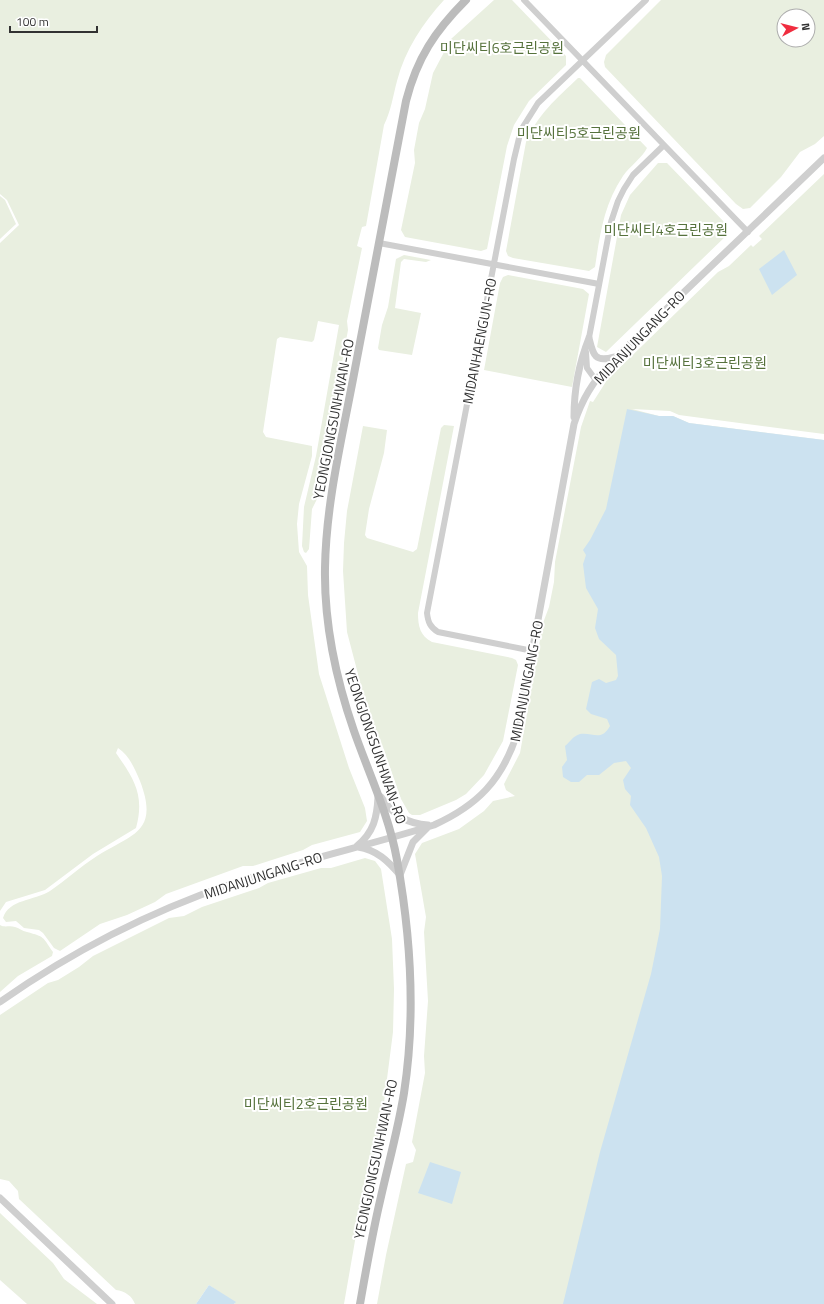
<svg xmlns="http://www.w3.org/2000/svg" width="824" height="1304" font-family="'Titillium Web','Noto Sans KR',sans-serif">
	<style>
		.green { fill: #e9efe0; fill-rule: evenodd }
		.water { fill: #cce2f0 }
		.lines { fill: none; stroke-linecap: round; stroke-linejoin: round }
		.minor { stroke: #cfcfcf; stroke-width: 6 }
		.tertiary { stroke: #cfcfcf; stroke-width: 7 }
		.secondary { stroke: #bcbcbc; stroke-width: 8 }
		.labels { text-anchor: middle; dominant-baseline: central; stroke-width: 4; stroke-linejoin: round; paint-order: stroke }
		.park-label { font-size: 14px; fill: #56723c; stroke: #fff }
		.street-label { font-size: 14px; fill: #323232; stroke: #fff }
	</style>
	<rect width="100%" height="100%" fill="#fff"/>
	<path class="green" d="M0 0H444C423 23 405 50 397 81 393 96 391 111 384 125L366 226 362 227 357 246 362 248 347 321 348 330 317 499 312 509 309 549 306 553 304 552 302 546 304 507 316 456 339 325 318 321 314 340 312 342 280 337 277 339 263 432 266 437 312 446V456L299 504 297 524 299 552 307 566 308 595 319 674 349 768 365 808 367 821 360 832 312 845 303 850 253 866H243L166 894 155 902 127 915 100 924 60 951 54 948 43 933 39 930 24 928 16 921 6 922 3 918C9 899 34 901 50 891 66 880 80 867 97 856 131 834 160 833 140 781 135 769 129 755 118 748L116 753C134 779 145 795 136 828L93 854 45 890 6 902 0 911V243L19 225 7 200 0 194Z
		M494 0H512L566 56V65L529 101 514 125 507 146 487 249 481 251 405 237 401 230 415 163 414 150 419 123 425 109 433 73 451 39Z
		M661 0H824V136L815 144 800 152 781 177 750 208 743 209 736 204 605 67 604 62 606 55ZM784 16H808V40H784Z
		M578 78H580L647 148C642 158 630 166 623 176 604 204 600 234 595 267L589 271 513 258 508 256 506 251 526 142C537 115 557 98 578 78Z
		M658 163H667L728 226V234L606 352 597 347 621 215 630 195Z
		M824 174V434L679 415 670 411 632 409 659 416H673L689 423 824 440V1304H377L386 1255 406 1164 413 1162 416 1150 412 1142 425 1073 424 1056 428 1001 424 932 426 917 415 854 422 843 459 829 484 811 493 801 515 796 506 790 504 784 520 753 543 623 549 607 554 582 555 562 581 427 590 401 593 402 607 380 718 272 729 266 751 245 753 247 762 239 759 236Z
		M0 196 5 200 16 224 0 239Z
		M404 255 431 260 426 262 404 259 401 262 395 308 421 313 412 355 379 350 378 348 382 325 388 307 396 259Z
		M508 275 583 289 589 294 572 387 484 370 500 283 503 277Z
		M444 425 454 426 418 613C418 626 420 636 432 642L512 658 516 660 518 665 503 741 484 775 466 794 456 800 420 815H412L409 813 401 799 383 747 371 726 358 688V674L347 632 343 571 344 543 347 511 363 426 387 430 384 453 369 509 365 535 367 538 413 552 417 549 441 428Z
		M365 858 375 861 381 869 392 939 394 989 393 1032 383 1110 382 1129 356 1220V1235L344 1304H234L235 1303 209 1285 196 1304H135C132 1296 125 1291 116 1290L19 1199 18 1191 9 1181 0 1179V1015L48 983 58 980 79 967 93 956 169 918 184 916 202 907 259 888 268 883 321 868H331Z
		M0 925C5 928 9 925 15 927 19 928 22 931 27 932 45 937 42 936 53 952L52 956 18 976 0 992Z
		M0 1213 53 1263 64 1279 97 1304H27L0 1280Z"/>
	<path class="water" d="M784 250 797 275 772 295 759 269Z
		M627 409 659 416H673L689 423 824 440V1304H563L600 1152 651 974 660 929 662 876 659 857 646 828 630 805 631 796 625 789 623 780 631 768 626 761 614 763 599 775H587L579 782H571L563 777 562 767 567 760 565 746C570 742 573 736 580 734 593 732 601 742 610 726L607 719 591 714 586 709 592 682 599 679 606 683 616 680 618 676 616 655 599 639 595 628 598 609 586 588 583 564 586 555 583 550 590 540 606 509Z
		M430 1162 461 1172 452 1204 418 1193Z
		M209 1285 236 1302 234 1304H196Z"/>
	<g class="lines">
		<path class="minor" d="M524 0 748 232
			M379 243 599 284
			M588 343 611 222 618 201 624 189 633 175 664 145
			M586 352 587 368 595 379
			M533 651 438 632C430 627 428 622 427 613L514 159 521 130 538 103 646 0"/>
		<path class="tertiary" d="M589 338C593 354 594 363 614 357
			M574 417C574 390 579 363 589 338
			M381 797C392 814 407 824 428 825
			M357 846C374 832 377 817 378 797
			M358 847C377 850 388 861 400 875
			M400 875 413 842 427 828
			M0 1002C71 952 149 912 231 884 297 861 367 846 434 825 478 805 502 780 517 734L574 424C582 399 593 382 610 363L824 158
			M0 1198 112 1304"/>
		<path class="secondary" d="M360 1304C366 1270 372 1235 380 1201 388 1165 398 1130 404 1093 416 1015 411 937 397 860 389 815 369 774 354 731 336 679 324 624 325 568 326 503 342 438 354 374 372 283 389 192 406 101 417 58 435 31 466 0"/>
	</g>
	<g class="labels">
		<g class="park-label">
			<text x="502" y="47">미단씨티6호근린공원</text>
			<text x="579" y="132">미단씨티5호근린공원</text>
			<text x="666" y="229">미단씨티4호근린공원</text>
			<text x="705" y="362">미단씨티3호근린공원</text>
			<text x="306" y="1103">미단씨티2호근린공원</text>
		</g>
		<g class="street-label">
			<text transform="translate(639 337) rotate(-46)">MIDANJUNGANG-RO</text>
			<text transform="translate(479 341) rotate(-79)">MIDANHAENGUN-RO</text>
			<text transform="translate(333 419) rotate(-79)">YEONGJONGSUNHWAN-RO</text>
			<text transform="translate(526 681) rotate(-79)">MIDANJUNGANG-RO</text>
			<text transform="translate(376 746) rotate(71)">YEONGJONGSUNHWAN-RO</text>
			<text transform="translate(263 875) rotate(-18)">MIDANJUNGANG-RO</text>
			<text transform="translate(375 1159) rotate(-78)">YEONGJONGSUNHWAN-RO</text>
		</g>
	</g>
	<g transform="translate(796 28) rotate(83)"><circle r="19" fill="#ffffff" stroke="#adadad"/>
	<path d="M0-3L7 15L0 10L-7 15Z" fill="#f02d3f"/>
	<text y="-6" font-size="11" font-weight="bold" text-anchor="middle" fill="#323232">N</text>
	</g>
	<path d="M10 26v6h87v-6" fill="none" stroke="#323232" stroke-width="2"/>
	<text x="16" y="26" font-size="12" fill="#323232" stroke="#ffffff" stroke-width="3" paint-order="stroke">100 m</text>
</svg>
